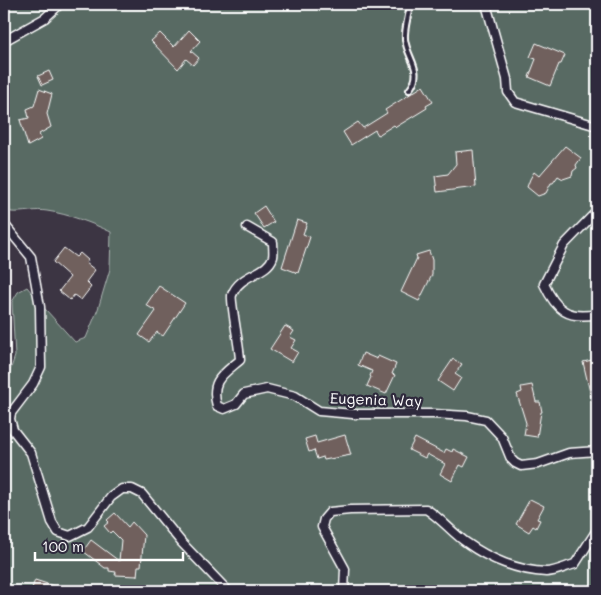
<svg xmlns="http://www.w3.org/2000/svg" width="601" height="595" font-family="Mali,sans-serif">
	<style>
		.green { fill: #586b64; stroke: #acb5b2 }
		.building { fill: #6f615d; stroke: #fff }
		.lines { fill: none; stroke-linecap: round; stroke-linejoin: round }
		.lane-casing { stroke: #fff; stroke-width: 8 }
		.street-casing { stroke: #fff; stroke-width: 11 }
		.lane { stroke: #2f2a3d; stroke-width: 4 }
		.street { stroke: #2f2a3d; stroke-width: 8 }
		.labels { text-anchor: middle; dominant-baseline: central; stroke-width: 4.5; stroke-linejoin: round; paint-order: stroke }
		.street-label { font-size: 15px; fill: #fff; stroke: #2f2a3d }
	</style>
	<rect width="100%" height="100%" fill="#3c3543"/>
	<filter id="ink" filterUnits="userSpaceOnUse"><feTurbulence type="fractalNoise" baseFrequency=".02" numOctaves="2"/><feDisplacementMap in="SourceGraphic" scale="10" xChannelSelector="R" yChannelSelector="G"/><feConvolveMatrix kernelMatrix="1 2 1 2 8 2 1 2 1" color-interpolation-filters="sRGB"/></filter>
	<g filter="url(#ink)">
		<path class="green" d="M4 4H597V591H4V389L15 356 12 302 18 292 27 287 46 310 75 342 86 338 98 309 110 269 111 232C92 223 68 214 47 211 36 209 23 213 11 212L4 203Z"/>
		<path class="building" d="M189 30 200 41 191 51 199 58 193 65 186 59 178 69 151 41 160 33 174 47Z
			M536 43 565 55 561 64H559L550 86 529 77 536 59 530 57Z
			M49 71 53 80 42 85 38 76Z
			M423 86 433 102 426 106 427 108 396 127 394 125 378 135 375 130 351 145 343 132 358 122 363 128 387 113 385 110Z
			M39 89 52 94 47 114 51 127 39 134 41 139 28 146 20 120 29 118 27 109 34 106Z
			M565 146 581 158 576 165 577 168 573 171 572 176 563 179 558 176 553 183H551L546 193 538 196 527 187 530 179 534 172 539 176Z
			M473 150 476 187 437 192 435 176 448 174 456 164 455 152Z
			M264 206 274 222 264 228 254 213Z
			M297 220 307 223 303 234 310 237 298 273 282 267Z
			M64 248 76 257 80 253 88 260 86 263 95 270 86 282 91 287 81 300 74 295 70 300 59 291 70 277 53 262Z
			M429 251 432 260V275L419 301 401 292 417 258 416 255Z
			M159 286 185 303 163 336 157 332 149 342 139 335 156 311 146 305Z
			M285 326 294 331 290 337 296 340 291 348 298 352 292 362 270 349Z
			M363 353 377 359 378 356 396 364 392 374 395 375 386 394 367 386 371 377 370 376 372 371 358 365Z
			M453 359 462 364 455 374 461 378 453 391 438 381Z
			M597 359V410H594L583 362Z
			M532 385 536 402H540L542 412H541L537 437 524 435 526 423 517 394 522 392 521 387Z
			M345 435 351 455 324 460 323 457 317 459 314 450 309 452 305 439 315 436 317 443Z
			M415 438 444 453 446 449 452 452 453 449 469 457 464 467 460 465 452 481 440 474 445 464 427 454 425 458 409 450Z
			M530 499 544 506 537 519 540 520 536 528 533 526 529 532 516 524Z
			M115 513 128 527 132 522 144 535 141 566H138L137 576 115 575 116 572 109 571V568H105L83 551 91 540 119 561 121 540 112 531 110 533 104 526 109 522 107 520Z
			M35 580 66 590V591H31Z"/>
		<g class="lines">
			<defs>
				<path id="lane" d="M409 90C425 71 407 59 405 39 404 28 409 15 410 4"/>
				<path id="street" d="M486 4 507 79 508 92 515 102 597 126
					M4 41 45 18 60 4
					M597 211 564 245 544 284C556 310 568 320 597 314
					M4 224 31 257 40 307 41 367 33 384 11 413 10 419 13 430 31 453 52 522 58 532 70 536 88 527 111 497 122 489H132L142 494 182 543 228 591
					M247 227 273 242C273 246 274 253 273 257 267 275 240 273 232 295 230 300 240 349 240 360 222 375 210 381 217 406L224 409 236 404 244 394 267 389 295 396 319 411 353 414H433L467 416 486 420 502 437 511 459 515 463 521 466 538 464 569 453 597 451
					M344 591 345 569 322 527 324 519 330 512 350 510 426 509C441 518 452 533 467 543 489 559 519 571 546 572 555 572 567 566 575 564L597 530"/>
			</defs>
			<use href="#lane" class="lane-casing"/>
			<use href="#street" class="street-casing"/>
			<use href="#lane" class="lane"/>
			<use href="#street" class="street"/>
		</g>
	</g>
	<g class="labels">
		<g class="street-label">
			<text transform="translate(376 399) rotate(2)">Eugenia Way</text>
		</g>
	</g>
	<rect width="601" height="595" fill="none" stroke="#2f2a3d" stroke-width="20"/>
	<rect x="10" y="10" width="581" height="575" fill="none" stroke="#fff" stroke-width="2" filter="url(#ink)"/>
	<path d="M35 552v8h148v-8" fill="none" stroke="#ffffff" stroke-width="2.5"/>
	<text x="42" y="552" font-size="15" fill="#ffffff" stroke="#2f2a3d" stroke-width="4" paint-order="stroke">100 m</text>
</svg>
